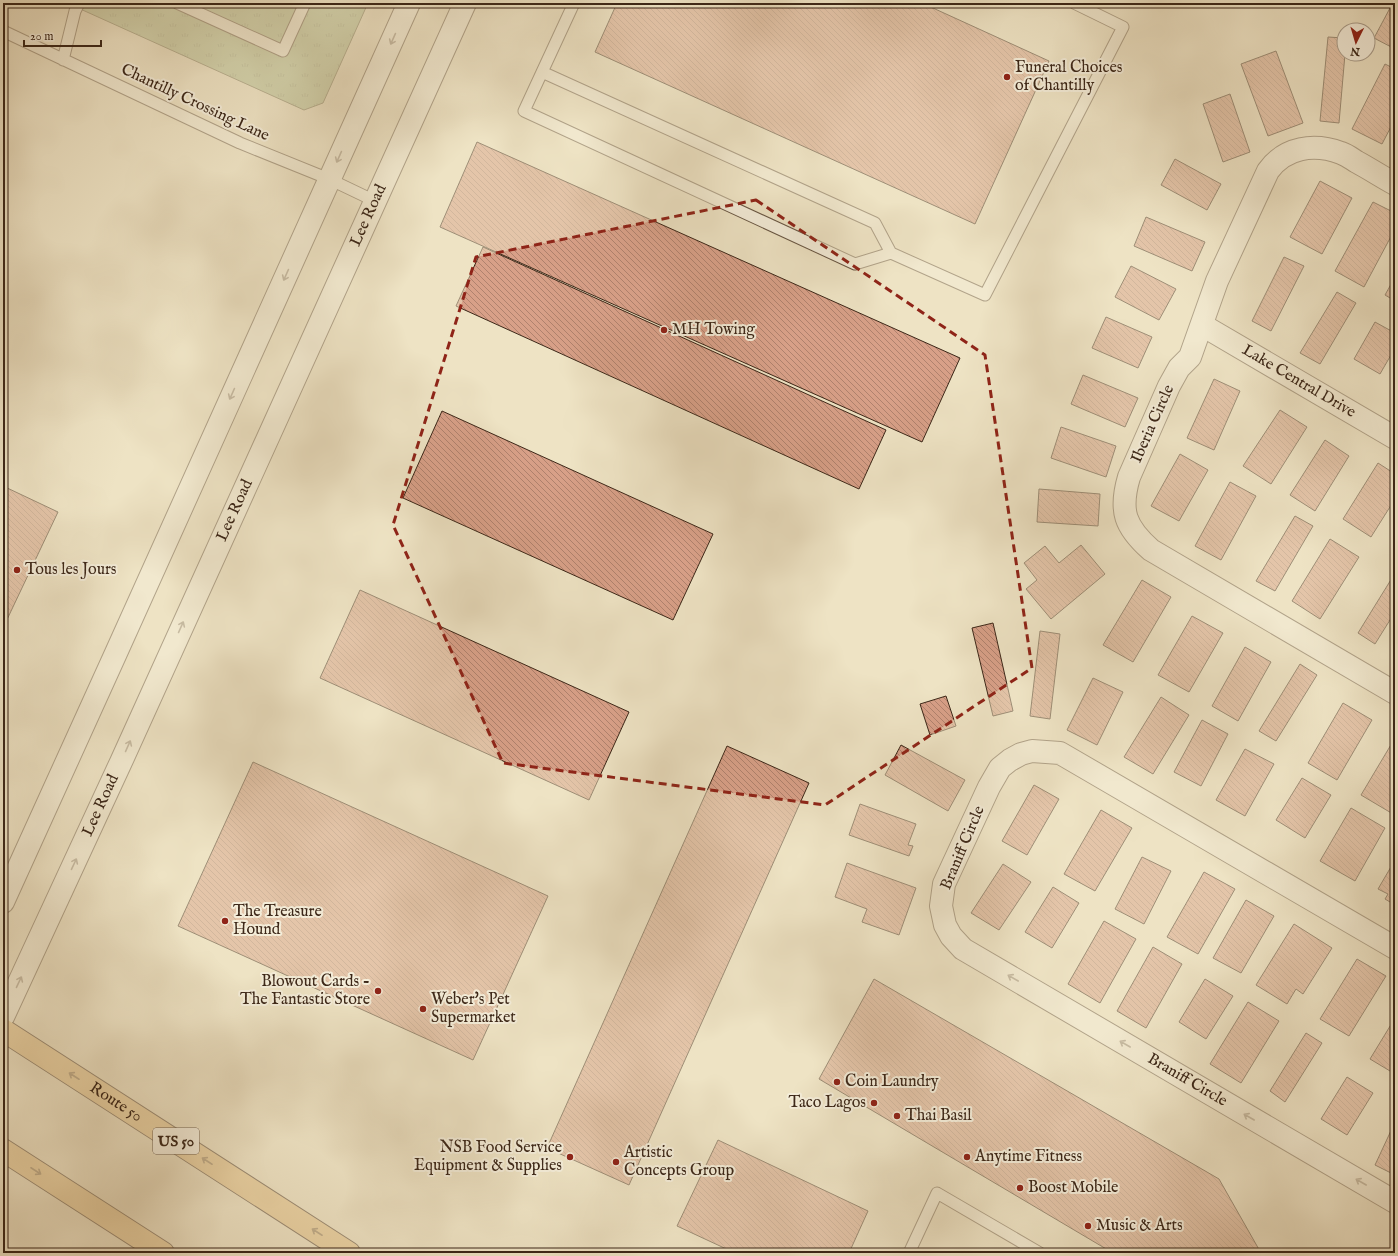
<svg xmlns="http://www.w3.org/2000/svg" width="1398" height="1256" font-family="'IM FELL English',serif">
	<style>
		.grass { fill: url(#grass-tufts); stroke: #7a7656 }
		.building { fill: url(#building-back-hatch); stroke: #3c2718 }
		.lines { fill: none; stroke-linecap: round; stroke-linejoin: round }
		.service-casing { stroke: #685643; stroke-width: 13 }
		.minor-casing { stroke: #685643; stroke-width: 24 }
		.tertiary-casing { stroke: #685643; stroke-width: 24 }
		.trunk-casing { stroke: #3c2718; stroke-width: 24 }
		.service { stroke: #f4edd9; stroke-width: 11 }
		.minor { stroke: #f4edd9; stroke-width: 22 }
		.tertiary { stroke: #f4edd9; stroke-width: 22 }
		.trunk { stroke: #e7c282; stroke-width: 22 }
		.oneway { stroke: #988a78 }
		.oneway2 { stroke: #896d48 }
		.marked { fill: none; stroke: #8f2418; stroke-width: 3; stroke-dasharray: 8 5; stroke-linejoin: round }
		.poi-dot { fill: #8f2418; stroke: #f4edd9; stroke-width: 1.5 }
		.labels { text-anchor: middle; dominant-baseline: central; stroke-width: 4; stroke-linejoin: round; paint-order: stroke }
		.shield { fill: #f4edd9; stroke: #736252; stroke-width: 1 }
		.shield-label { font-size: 15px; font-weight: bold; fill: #3c2718 }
		.poi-label { font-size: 16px; fill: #3c2718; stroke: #f4edd9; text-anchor: start }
		.street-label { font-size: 16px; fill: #3c2718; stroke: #f4edd9 }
	</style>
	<defs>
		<pattern id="grass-tufts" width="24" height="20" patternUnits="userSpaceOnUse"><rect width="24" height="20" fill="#b7c495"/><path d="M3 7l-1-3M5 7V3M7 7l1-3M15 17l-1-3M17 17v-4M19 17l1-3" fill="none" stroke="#9ea880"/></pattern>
		<pattern id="building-back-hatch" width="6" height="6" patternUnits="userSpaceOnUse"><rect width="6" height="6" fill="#d8a088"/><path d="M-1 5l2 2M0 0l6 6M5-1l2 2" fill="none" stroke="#b0826e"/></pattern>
	</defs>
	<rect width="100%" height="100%" fill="#eee3c4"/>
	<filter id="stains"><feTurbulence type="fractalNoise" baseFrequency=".005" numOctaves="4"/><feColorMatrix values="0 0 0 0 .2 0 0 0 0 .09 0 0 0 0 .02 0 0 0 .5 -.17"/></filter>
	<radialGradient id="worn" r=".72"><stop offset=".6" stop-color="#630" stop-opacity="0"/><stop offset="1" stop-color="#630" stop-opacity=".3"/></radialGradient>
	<path class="grass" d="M67 3H368L323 103 304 110Z"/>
	<path class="building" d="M617 3H922L1049 61 975 224 595 52Z
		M1390 8 1395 11V49L1374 38Z
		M1328 37 1344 38V54H1345L1339 123 1320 121Z
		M1276 51 1303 123 1268 136 1241 64Z
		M1385 64 1395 69V119L1382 144 1352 129Z
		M1230 94 1250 152 1223 162 1203 104Z
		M477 142 960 358 922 442 440 227Z
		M1175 159 1221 184 1207 210 1161 185Z
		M1320 181 1352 198 1322 254 1290 237Z
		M1373 202 1395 213V229L1364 287 1335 271Z
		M1146 217 1205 242 1192 271 1134 246Z
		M483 247 886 430 859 489 456 306Z
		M1284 257 1304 266 1271 331 1252 321Z
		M1131 266 1176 289 1159 320 1115 297Z
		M1395 277V301L1385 295Z
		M1337 292 1356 303 1320 364 1300 353Z
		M1106 317 1152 337 1138 368 1092 348Z
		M1375 322 1395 333V348L1380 374 1354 359Z
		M1083 375 1138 398 1125 427 1071 404Z
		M1214 379 1240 391 1214 450 1187 438Z
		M1280 410 1307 427 1271 484 1243 466Z
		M442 411 713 534 673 620 403 498Z
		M1061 427 1116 446 1106 477 1051 458Z
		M1325 440 1349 456 1315 511 1290 495Z
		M1180 454 1208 470 1179 521 1151 506Z
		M1378 463 1395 474V499L1371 537 1343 519Z
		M1230 482 1256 496 1221 560 1195 546Z
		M3 486 58 512 3 628Z
		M1039 489 1100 494 1098 526 1037 522Z
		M1295 516 1313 526 1275 591 1256 581Z
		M1330 539 1359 557 1320 619 1292 601Z
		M1081 545 1105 574 1051 619 1026 589 1037 580 1024 563 1045 546 1059 563Z
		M1392 578 1395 580V612L1375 644 1358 633Z
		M1142 580 1171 597 1133 662 1103 645Z
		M360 590 629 712 589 800 320 678Z
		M1192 616 1223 633 1189 692 1158 675Z
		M993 623 1013 711 993 716 972 628Z
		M1040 631 1060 634 1050 719 1030 716Z
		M1245 647 1271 662 1238 721 1212 706Z
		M1300 664 1317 675 1276 741 1259 731Z
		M1093 678 1123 692 1097 745 1067 730Z
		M946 696 956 726 930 735 920 704Z
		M1161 697 1189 715 1153 774 1124 757Z
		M1343 703 1372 720 1337 780 1308 763Z
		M1202 720 1228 734 1201 786 1174 772Z
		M1395 738V810L1393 814 1361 795Z
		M901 745 965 780 948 811 885 775Z
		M727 746 809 783 629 1185 547 1148Z
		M1245 749 1274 764 1245 816 1216 800Z
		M253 762 548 896 473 1060 178 926Z
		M1302 778 1331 795 1305 838 1276 820Z
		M1034 785 1059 799 1027 855 1002 841Z
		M860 804 916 824 908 845 913 846 909 856 849 835Z
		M1351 808 1385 828 1355 881 1320 861Z
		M1101 810 1132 828 1095 891 1064 874Z
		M1142 857 1171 871 1144 924 1115 909Z
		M1395 860V905L1385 899 1388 894 1378 889Z
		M847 863 916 888 899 935 862 922 867 909 835 897Z
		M1003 864 1031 882 999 930 971 913Z
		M1204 872 1235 889 1198 954 1167 937Z
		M1053 887 1079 903 1052 948 1025 932Z
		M1246 900 1274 916 1241 973 1213 958Z
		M1104 921 1136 939 1100 1003 1068 984Z
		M1294 924 1332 948 1303 994 1296 989 1287 1004 1256 985Z
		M1153 947 1182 964 1146 1028 1117 1011Z
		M1357 959 1386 976 1349 1036 1320 1019Z
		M874 979 1219 1179 1261 1253H1113L819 1079Z
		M1205 979 1233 996 1206 1039 1179 1022Z
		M1248 1002 1279 1021 1241 1083 1210 1064Z
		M1395 1018V1074L1370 1059Z
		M1306 1033 1322 1043 1285 1102 1270 1091Z
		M1347 1077 1373 1093 1347 1135 1321 1119Z
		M1395 1122V1175L1375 1165Z
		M718 1140 868 1211 849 1253H735L677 1226Z"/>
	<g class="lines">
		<defs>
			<path id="service" d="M177 3 283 51 305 3
				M574 3 524 111 855 264 891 253
				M3 31 240 143 329 179 375 201
				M63 60 75 11 79 3
				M542 72 875 223 891 253 985 295 1123 27 1074 3
				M909 1253 937 1193 1040 1253"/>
			<g id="minor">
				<path d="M1395 184C1382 177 1370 169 1357 162 1352 159 1347 155 1341 153 1314 143 1285 147 1268 171L1217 281 1190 357 1179 368 1169 386 1129 477C1119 511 1125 527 1151 550L1395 693"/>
				<path id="s1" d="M1202 325 1395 438"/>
				<path id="s2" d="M1395 948 1060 753 1032 751 1021 754 1010 760 1000 768 989 787 944 884 941 906 945 925 951 936 963 949 1395 1202"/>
			</g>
			<g id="tertiary">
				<path d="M3 902 116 653 409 3"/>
				<path id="s3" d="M3 1017 121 762 465 3"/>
			</g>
			<g id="trunk">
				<path id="s4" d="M3 1030 349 1253"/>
				<path d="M3 1150 163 1253"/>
			</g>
		</defs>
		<use href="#service" class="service-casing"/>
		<use href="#minor" class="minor-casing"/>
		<use href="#tertiary" class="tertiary-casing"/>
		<use href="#trunk" class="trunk-casing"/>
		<use href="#service" class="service"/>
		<use href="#minor" class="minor"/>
		<use href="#tertiary" class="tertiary"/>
		<use href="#trunk" class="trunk"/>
	</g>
	<defs><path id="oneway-shaft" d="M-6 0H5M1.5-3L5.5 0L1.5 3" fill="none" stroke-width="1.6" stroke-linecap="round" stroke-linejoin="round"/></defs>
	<g class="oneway">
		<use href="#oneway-shaft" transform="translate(393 39) rotate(114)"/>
		<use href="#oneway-shaft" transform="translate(339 157) rotate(114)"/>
		<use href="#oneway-shaft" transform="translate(286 275) rotate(114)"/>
		<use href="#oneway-shaft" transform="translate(232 394) rotate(114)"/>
		<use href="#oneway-shaft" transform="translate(181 627) rotate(-66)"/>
		<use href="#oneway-shaft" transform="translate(128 746) rotate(-66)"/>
		<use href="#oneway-shaft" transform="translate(74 864) rotate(-65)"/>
		<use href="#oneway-shaft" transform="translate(1013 978) rotate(-150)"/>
		<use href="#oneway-shaft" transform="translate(19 982) rotate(-65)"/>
		<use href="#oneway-shaft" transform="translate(1125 1044) rotate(-150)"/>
		<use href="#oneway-shaft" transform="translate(1249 1117) rotate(-150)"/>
		<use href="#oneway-shaft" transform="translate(1361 1182) rotate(-150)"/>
	</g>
	<g class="oneway2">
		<use href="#oneway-shaft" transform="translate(74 1076) rotate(-147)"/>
		<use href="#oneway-shaft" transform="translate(207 1161) rotate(-147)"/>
		<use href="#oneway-shaft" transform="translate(36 1171) rotate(33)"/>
		<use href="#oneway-shaft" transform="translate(317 1232) rotate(-147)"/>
	</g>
	<path d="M0 0H1398V1256H0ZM756 200 985 355 1032 668 825 805 503 763 393 525 476 257Z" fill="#eee3c4" fill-opacity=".55" fill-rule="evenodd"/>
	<path class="marked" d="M756 200 985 355 1032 668 825 805 503 763 393 525 476 257Z"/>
	<g class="poi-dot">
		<circle cx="1007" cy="77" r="4"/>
		<circle cx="664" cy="330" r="4"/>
		<circle cx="17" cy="570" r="4"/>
		<circle cx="225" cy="921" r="4"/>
		<circle cx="378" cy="991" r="4"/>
		<circle cx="423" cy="1009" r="4"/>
		<circle cx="837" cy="1082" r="4"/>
		<circle cx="874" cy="1103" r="4"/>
		<circle cx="897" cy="1116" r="4"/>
		<circle cx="570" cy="1157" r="4"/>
		<circle cx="967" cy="1157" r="4"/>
		<circle cx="616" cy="1162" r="4"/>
		<circle cx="1020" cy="1188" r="4"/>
		<circle cx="1088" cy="1226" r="4"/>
	</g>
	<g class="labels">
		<rect class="shield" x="153" y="1128" width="46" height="26" rx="3"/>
		<g class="shield-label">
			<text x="176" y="1141">US 50</text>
		</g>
		<g class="poi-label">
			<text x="1015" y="68">Funeral Choices<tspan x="1015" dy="18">of Chantilly</tspan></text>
			<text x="672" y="330">MH Towing</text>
			<text x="25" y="570">Tous les Jours</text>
			<text x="233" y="912">The Treasure<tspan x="233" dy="18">Hound</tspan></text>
			<text x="370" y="982" text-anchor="end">Blowout Cards -<tspan x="370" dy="18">The Fantastic Store</tspan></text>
			<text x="431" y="1000">Weber's Pet<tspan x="431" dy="18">Supermarket</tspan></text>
			<text x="845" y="1082">Coin Laundry</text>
			<text x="866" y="1103" text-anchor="end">Taco Lagos</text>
			<text x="905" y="1116">Thai Basil</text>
			<text x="562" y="1148" text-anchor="end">NSB Food Service<tspan x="562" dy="18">Equipment &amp; Supplies</tspan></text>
			<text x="624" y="1153">Artistic<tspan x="624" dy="18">Concepts Group</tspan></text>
			<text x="975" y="1157">Anytime Fitness</text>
			<text x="1028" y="1188">Boost Mobile</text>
			<text x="1096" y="1226">Music &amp; Arts</text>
		</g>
		<g class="street-label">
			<text transform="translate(195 103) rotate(25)">Chantilly Crossing Lane</text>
			<text stroke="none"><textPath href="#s3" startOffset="881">Lee Road</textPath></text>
			<text stroke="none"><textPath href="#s1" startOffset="112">Lake Central Drive</textPath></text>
			<text transform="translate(1153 424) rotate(-66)">Iberia Circle</text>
			<text stroke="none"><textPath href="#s3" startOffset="557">Lee Road</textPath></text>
			<text stroke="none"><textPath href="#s3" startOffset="233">Lee Road</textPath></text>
			<text transform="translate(963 848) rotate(-67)">Braniff Circle</text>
			<text stroke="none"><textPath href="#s2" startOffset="913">Braniff Circle</textPath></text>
			<text stroke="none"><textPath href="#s4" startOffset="134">Route 50</textPath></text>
		</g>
	</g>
	<rect width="1398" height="1256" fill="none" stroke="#eee3c4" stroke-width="16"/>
	<rect x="4" y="4" width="1390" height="1248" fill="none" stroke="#3c2718" stroke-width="2"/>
	<rect x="8" y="8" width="1382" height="1240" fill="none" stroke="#3c2718"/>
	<g transform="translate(1356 42) rotate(185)"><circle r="19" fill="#f4edd9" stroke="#aa9e8c"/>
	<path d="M0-3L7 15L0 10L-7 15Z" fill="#8f2418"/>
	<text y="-6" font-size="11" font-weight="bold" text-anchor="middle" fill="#3c2718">N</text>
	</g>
	<path d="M24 40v6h77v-6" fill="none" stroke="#3c2718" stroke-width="2"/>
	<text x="30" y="40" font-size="12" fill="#3c2718" stroke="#f4edd9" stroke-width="3" paint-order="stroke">20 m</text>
	<rect width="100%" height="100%" filter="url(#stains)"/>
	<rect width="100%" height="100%" fill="url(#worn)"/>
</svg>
